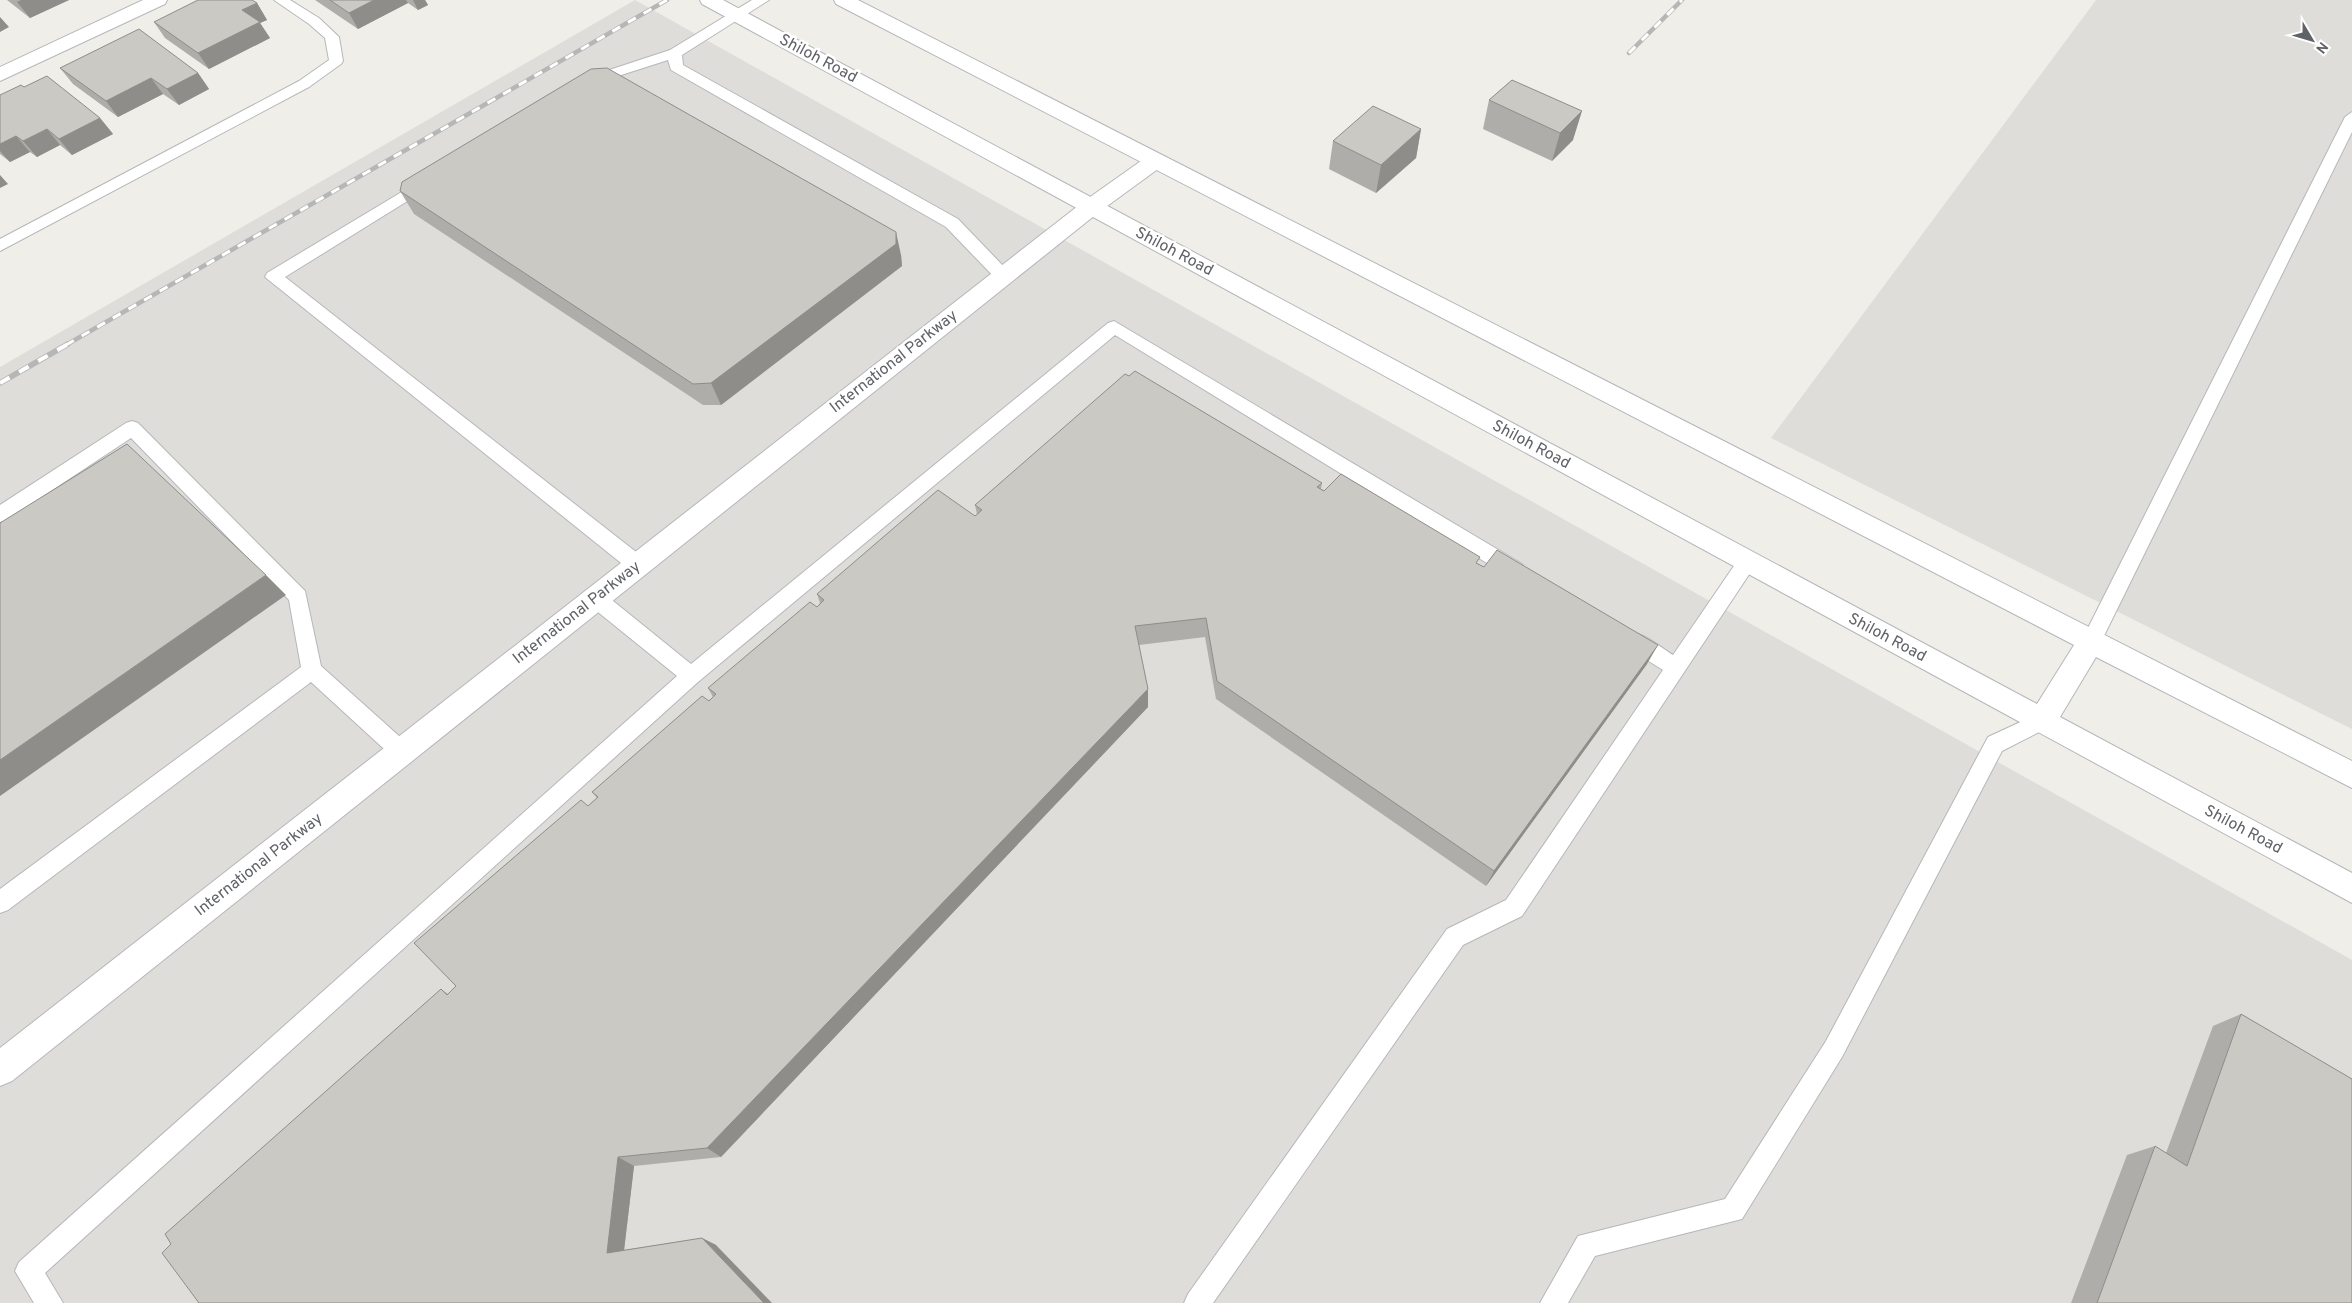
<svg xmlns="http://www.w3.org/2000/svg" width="2352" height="1303" font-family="Overpass,sans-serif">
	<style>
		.industrial { fill: #dfddda }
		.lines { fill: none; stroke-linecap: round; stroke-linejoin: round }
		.service-casing { stroke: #b5b7bb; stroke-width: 2 }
		.minor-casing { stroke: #b5b7bb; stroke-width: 2 }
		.secondary-casing { stroke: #b4b6bb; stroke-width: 2 }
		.service { fill: #fff; fill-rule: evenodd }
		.minor { fill: #fff; fill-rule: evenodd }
		.secondary { fill: #fff; fill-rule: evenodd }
		.rail-far1-casing { stroke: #b5b6b6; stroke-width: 4.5 }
		.rail-casing { stroke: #b5b6b6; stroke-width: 5.5 }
		.rail-far1 { stroke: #fff; stroke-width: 3; stroke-dasharray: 9; stroke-linecap: butt }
		.rail { stroke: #fff; stroke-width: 4; stroke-dasharray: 11; stroke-linecap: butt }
		.wall { fill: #afada9 }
		.shaded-wall { fill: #8e8d89 }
		.building { fill: #cbc9c4; stroke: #8e8d89 }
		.labels { text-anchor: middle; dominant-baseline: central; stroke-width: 5; stroke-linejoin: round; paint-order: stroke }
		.street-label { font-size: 16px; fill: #5f6266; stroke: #fff }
	</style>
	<rect width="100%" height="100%" fill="#f0eee8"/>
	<path class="industrial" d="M635 0 2352 960V1303H0V367Z
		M2096 0H2352V729L1771 438Z"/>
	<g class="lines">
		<defs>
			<path id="service" d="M274 0H290L319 18 339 37 343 61 341 64 309 87 0 251V239L299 81 329 60 325 38 309 24Z
				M752 0H769L682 55 683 65 958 219 1009 272 1011 276 1009 280 1003 282 997 280 946 227 671 70 668 60 590 85 583 81 585 78 670 50Z
				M2352 112V132L2098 648 2091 650 2084 648 2081 642 2084 636 2345 117Z
				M425 178 430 179 433 183 430 187 285 277 645 559 648 565 645 571 638 573 631 571 265 277 267 273Z
				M1114 321 1522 564 1525 570 1522 576 1515 578 1508 576 1115 335 698 682 45 1273 63 1303H34L15 1271 19 1262 677 676 588 604 585 598 588 592 595 590 602 592 691 664 1108 323Z
				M132 421 138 423 305 591 321 666 409 745 412 752 409 759 402 761 395 759 311 682 8 910 0 913V889L301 667 289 600 131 438 7 520 0 522V505L126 423Z
				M1747 554 1754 557 1757 562 1754 567 1522 916 1463 945 1213 1303H1184L1188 1294 1447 929 1506 900 1663 670 1623 645 1620 639 1623 633C1639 628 1660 647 1673 655L1740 557Z
				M2042 712 2049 715 2052 721 2049 727 2002 751 1842 1057 1742 1219 1595 1256 1568 1303H1540L1578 1236 1725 1199 1826 1041 1988 737Z"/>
			<path id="minor" d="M143 0H167L165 4 0 81V67Z
				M1155 154 1162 156 1166 161 1162 166 1099 212 12 1081 0 1086V1048L1083 202 1148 156Z"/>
			<path id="secondary" d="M700 0H723L2037 704 2074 645 836 4 834 0H858L2352 761V788L2096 657 2060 717 2352 873V903L702 4Z"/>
		</defs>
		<use href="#service" class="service-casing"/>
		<use href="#minor" class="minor-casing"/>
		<use href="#secondary" class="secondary-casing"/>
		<use href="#service" class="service"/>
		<use href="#minor" class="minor"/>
		<use href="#secondary" class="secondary"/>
		<defs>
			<path id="rail-far1" d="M1629 53 1682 0
				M66 345 667 0"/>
			<path id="rail" d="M0 383 68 344"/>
		</defs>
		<use href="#rail-far1" class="rail-far1-casing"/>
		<use href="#rail" class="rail-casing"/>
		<use href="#rail-far1" class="rail-far1"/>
		<use href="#rail" class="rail"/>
	</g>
	<path class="wall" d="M7 0H69L30 18Z
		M315 0H425L428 5 418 10 408 3 358 29Z
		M257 3 267 20 260 23 270 38 209 69 165 38 154 22Z
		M60 68 198 73 209 89 179 105 163 94 118 117 73 84Z
		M1512 80 1573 140 1552 161 1483 129 1489 100Z
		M24 87 100 118 113 134 72 155 60 145 37 157 30 152 10 162 0 154V95Z
		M1421 129 1416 158 1376 193 1329 169 1333 141Z
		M400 191 901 255 902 266 721 405H703L414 214Z
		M1322 483 1321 489 1478 564 1647 664 1486 886 1216 699 1205 637 1139 645 1148 707 721 1157 634 1166 624 1250 702 1238 716 1245 199 1303 441 989 448 994 456 986 588 806 597 798 592 792 713 697 708 688 817 607 820 603 817 594 975 516 977 514 975 505Z
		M2241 1014 2352 1303H2071L2127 1155 2155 1146 2166 1153 2213 1026Z"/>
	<path class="shaded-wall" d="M21 0H69L30 18 17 2Z
		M374 0H406L408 3 358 29 349 13Z
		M413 0H425L428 5 418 10Z
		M257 3 267 20 260 23 270 38 209 69 198 53 242 10Z
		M0 17 9 27 0 32Z
		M198 73 209 89 179 105 167 89Z
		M151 78 163 94 118 117 106 101Z
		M1582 111 1573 140 1552 161 1560 133Z
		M100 118 113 134 72 155 59 139Z
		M47 129 60 145 37 157 23 141Z
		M1421 129 1416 158 1376 193 1381 165Z
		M16 136 30 152 10 162 0 151V144Z
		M0 175 8 184 0 188Z
		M896 232 901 255 902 266 721 405 711 383Z
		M266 575 286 595 0 796V760Z
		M1658 645 1647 664 1486 886 1494 871Z
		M1148 689V707L721 1157 707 1148Z
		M618 1157 634 1166 623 1259 607 1253Z
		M702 1238 716 1245 772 1303H764Z"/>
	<path class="building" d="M198 0H252L257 3 242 10 260 22 198 53 154 22Z
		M330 0H374L349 13Z
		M139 29 198 73 167 89 151 78 106 101 60 68Z
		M607 68 896 232V244L711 383 693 384 400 191 402 182 591 69Z
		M47 76 100 118 59 139 47 129 23 141 16 136 0 144V95L21 85 24 87Z
		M1512 80 1582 111 1560 133 1489 100Z
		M1373 106 1421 129 1381 165 1333 141Z
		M1135 371 1322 483 1317 487 1324 491 1341 474 1480 557 1476 563 1484 567 1497 550 1658 645 1494 871 1217 681 1206 618 1135 626 1148 689 707 1148 618 1157 607 1253 702 1238 764 1303H199L162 1253 171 1244 165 1234 441 989 447 995 456 986 414 943 581 800 588 806 598 797 592 792 702 696 709 701 716 694 708 688 810 602 817 607 824 600 817 594 938 490 975 516 982 510 975 505 1125 374 1129 376Z
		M127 444 266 575 0 760V523Z
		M2241 1014 2352 1079V1303H2097L2155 1146 2187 1166Z"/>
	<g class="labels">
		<g class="street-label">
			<text transform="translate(818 59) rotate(28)">Shiloh Road</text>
			<text transform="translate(1174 252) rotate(28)">Shiloh Road</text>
			<text transform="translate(894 362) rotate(-38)">International Parkway</text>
			<text transform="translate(1531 445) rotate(28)">Shiloh Road</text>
			<text transform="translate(577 613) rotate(-38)">International Parkway</text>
			<text transform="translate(1887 638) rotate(28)">Shiloh Road</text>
			<text transform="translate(2243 830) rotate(28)">Shiloh Road</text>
			<text transform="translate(259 865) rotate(-38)">International Parkway</text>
		</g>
	</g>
	<g transform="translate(2312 40) rotate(128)" stroke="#ffffff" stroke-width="4" paint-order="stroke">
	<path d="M0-4L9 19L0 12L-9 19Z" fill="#5f6266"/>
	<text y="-8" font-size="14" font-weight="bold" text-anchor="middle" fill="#5f6266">N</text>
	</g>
</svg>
